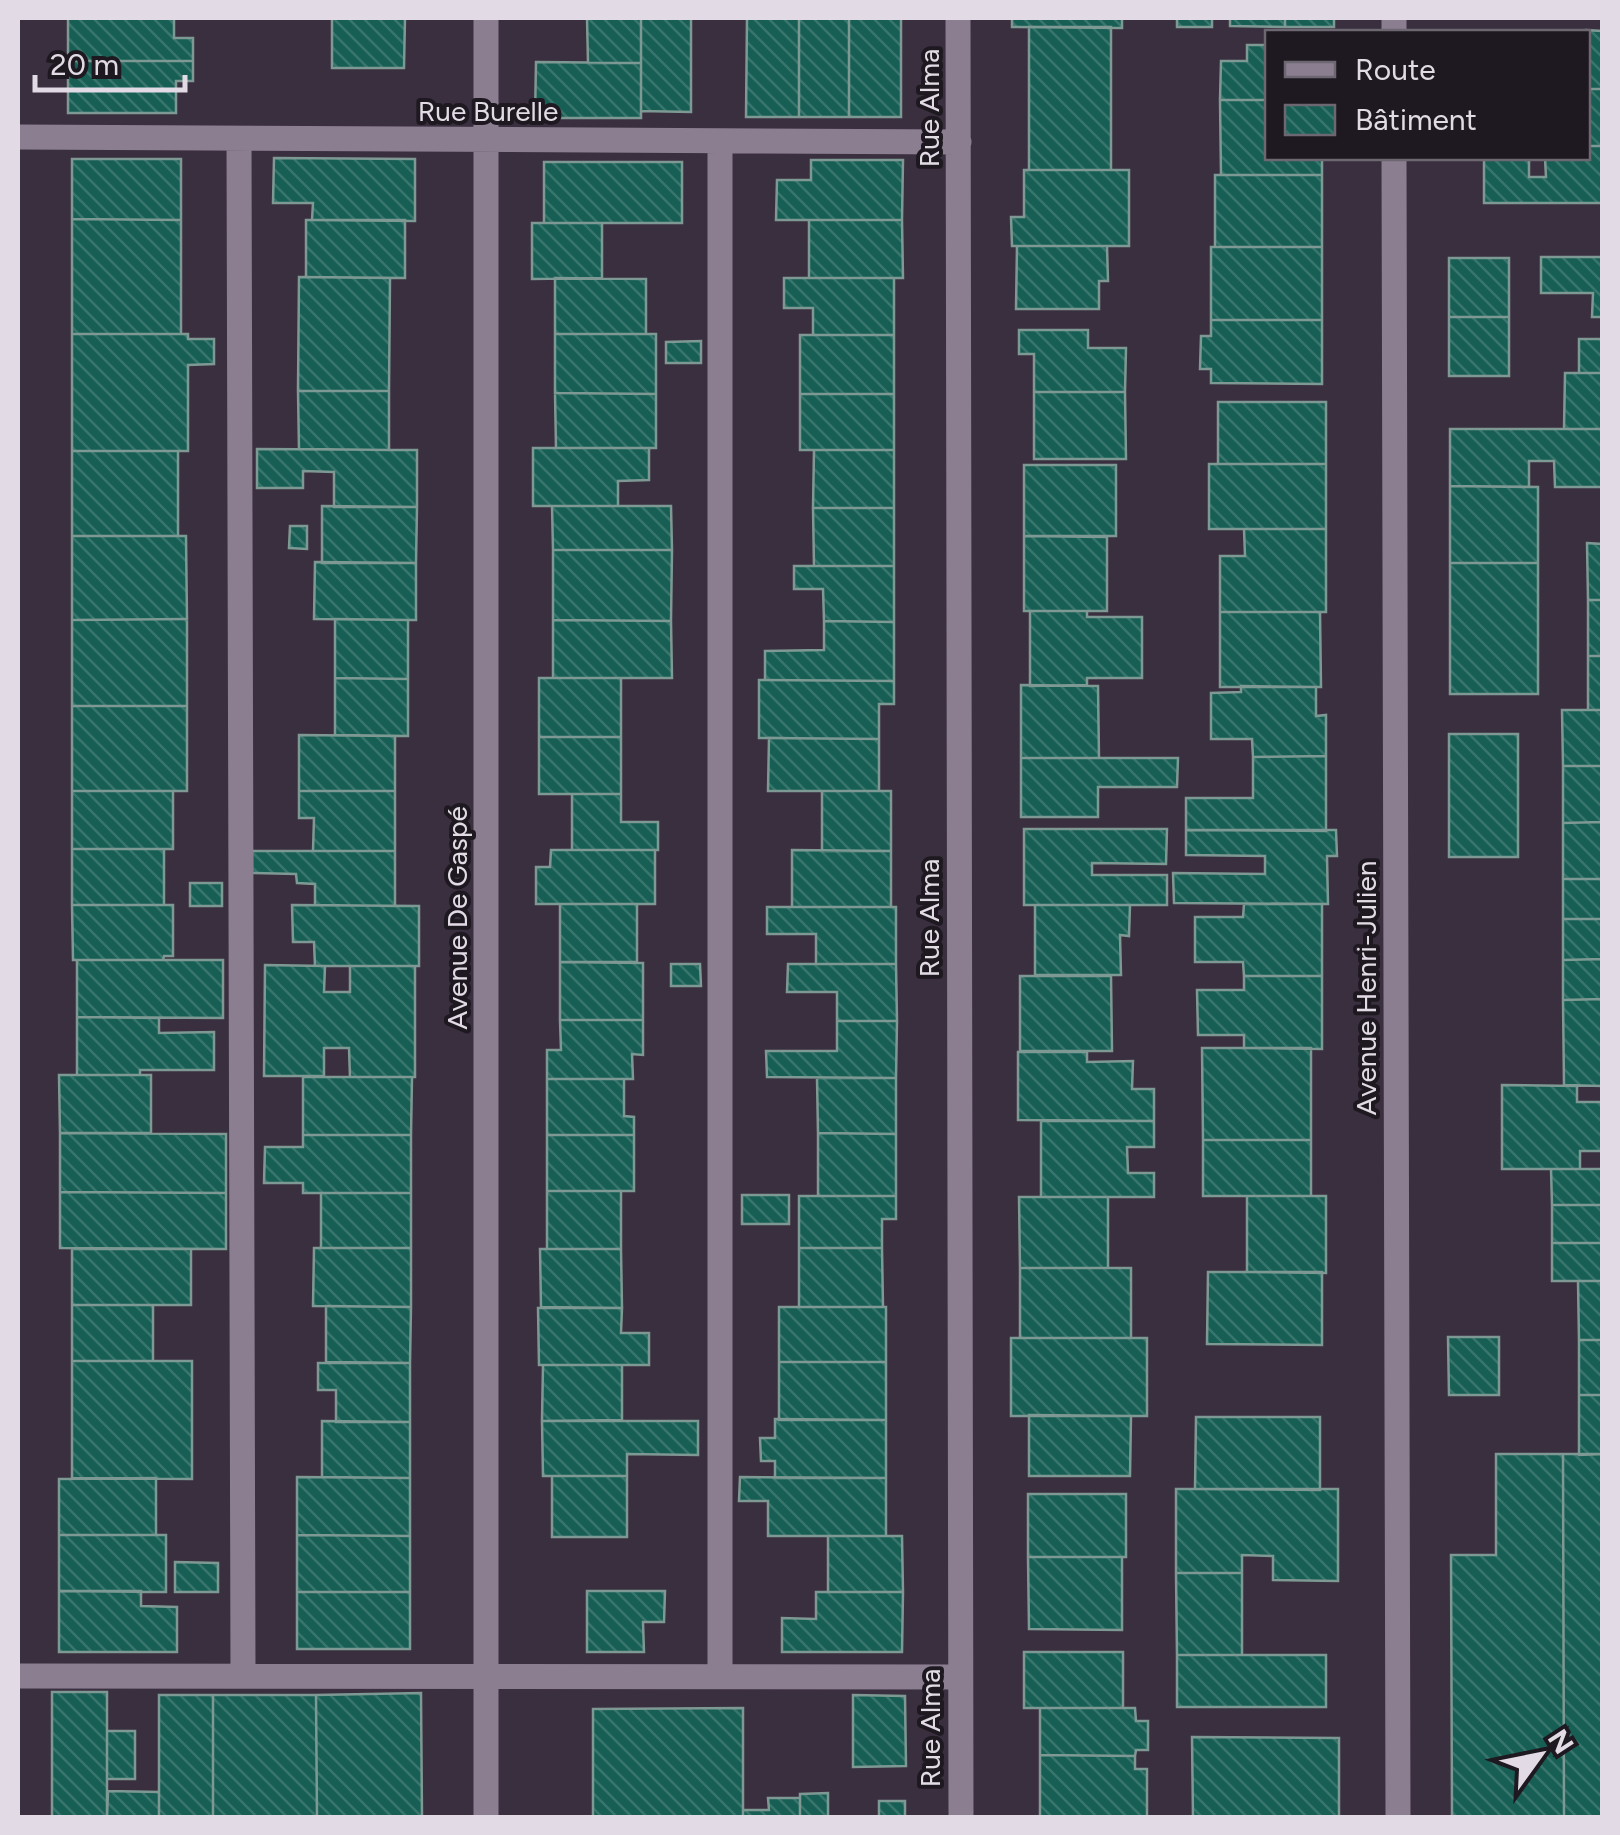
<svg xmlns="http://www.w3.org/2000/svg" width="1620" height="1835" font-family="Figtree,sans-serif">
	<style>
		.building { fill: url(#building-back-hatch); stroke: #7e9993; stroke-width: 2.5 }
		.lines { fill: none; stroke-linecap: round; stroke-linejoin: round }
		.minor { stroke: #8b7e91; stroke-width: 25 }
		.labels { text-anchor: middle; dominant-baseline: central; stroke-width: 8; stroke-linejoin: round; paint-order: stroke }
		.street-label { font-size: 28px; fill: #e2dbe6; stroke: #1e1921 }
	</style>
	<defs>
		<pattern id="building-back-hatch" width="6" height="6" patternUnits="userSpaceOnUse" patternTransform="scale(2.5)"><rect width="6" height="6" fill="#175f54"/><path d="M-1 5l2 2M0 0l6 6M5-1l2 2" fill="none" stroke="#38756d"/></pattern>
	</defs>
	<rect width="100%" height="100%" fill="#3a2f3f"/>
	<path class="building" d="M68 18H174V38H193V61H68Z
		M332 18H405L404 68H332Z
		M587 18H641V63H588Z
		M641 18H691V112L641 111Z
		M747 18H799V117H746Z
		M799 18H849V117H799Z
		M849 18H901V117H849Z
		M1012 18H1122V28L1012 27Z
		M1177 18H1212V27H1177Z
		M1230 18H1285V27L1230 26Z
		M1285 18H1334V27H1285Z
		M1029 27H1111V170H1029Z
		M1586 30 1602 31V89H1588Z
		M1247 45H1268V100H1220L1221 61H1247Z
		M68 61H193V81H176V113H68Z
		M536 62 641 63V118H535Z
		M1588 89H1602V146H1588Z
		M1220 100H1268V158H1322V175H1221Z
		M1588 146H1602V203H1484V158H1529V177H1546L1545 158H1588Z
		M274 158 415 159V221L312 220 313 203H273Z
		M72 159H181V220L72 219Z
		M811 160H903L902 220H776L777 180H811Z
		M544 162H682V223H544Z
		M1024 170H1129V246H1012L1011 217H1024Z
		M1215 175H1322V247H1215Z
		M72 219 181 220V334H72Z
		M306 220H405V278L306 277Z
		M809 220H902L903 278H809Z
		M532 223H602V278L532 279Z
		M1017 246H1107L1108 281H1099V309H1016Z
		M1211 247H1322V320H1211Z
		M1541 257H1602V317H1592L1593 293H1541Z
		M1449 258H1509V317H1449Z
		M299 277 390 278 389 391H298Z
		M555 278 646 279V334H555Z
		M784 278H894V335H813V308H784Z
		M1449 317H1509V376H1449Z
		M1211 320H1322V384L1211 383V369H1200L1201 336H1211Z
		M1019 330H1088V348H1126L1125 392H1034V354H1019Z
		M72 334H188V339H214V364L188 365V451H72Z
		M555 334H656V394L555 393Z
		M800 335H894V394H800Z
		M1579 339H1602V373H1579Z
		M701 341V363H666V342Z
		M1565 373H1602V429H1564Z
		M298 391H389V450L299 449Z
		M1034 392H1125L1126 459H1034Z
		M555 393 656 394V448H556Z
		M800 394H894V450H800Z
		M1218 402H1326V464H1218Z
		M1450 429H1602V487H1555L1554 461H1529V487L1450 486Z
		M533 448H649V480L618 481V506H533Z
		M257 449 417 450V507H334V472L303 471V488H257Z
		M814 450H894V508H813Z
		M72 451H178V536H72Z
		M1209 464H1326V529H1209Z
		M1024 465H1116V536H1024Z
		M1450 486 1538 487V563H1450Z
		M322 506 417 507 416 563H322Z
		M552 506H671L672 550H553Z
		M813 508H894V566H814Z
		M290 526H307V549L289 548Z
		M1244 529H1326V612H1220V556H1245Z
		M72 536H186L187 619 72 620Z
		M1024 536 1107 537V611H1024Z
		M1587 543 1602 544V600H1588Z
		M553 550H672L671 621 553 620Z
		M315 562 416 563V620L314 619Z
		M1450 563H1538V694H1450Z
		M794 566H894V622L824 621 823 589H794Z
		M1588 600H1602V656H1588Z
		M1030 611H1087V617H1142V678H1087V685L1030 686Z
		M1220 612H1320L1321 687H1220Z
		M187 619V706H72V620Z
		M335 619 408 620V679L335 678Z
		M553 620 671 621 672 678H553Z
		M824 621 894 622V681L765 680V651L824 650Z
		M1588 656H1602V710H1588Z
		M335 678 408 679V736L335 735Z
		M539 678H621V737H539Z
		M759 680 894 681V704H879V739L759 738Z
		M1021 685 1098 686 1099 758H1021Z
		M1241 686 1316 687V716L1326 715V756L1253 757 1252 739H1211V693L1241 692Z
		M72 706H187V791H72Z
		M1562 710H1602V766H1563Z
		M1449 734H1518V857H1449Z
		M299 735 395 736V791H299Z
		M539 737H621V794H539Z
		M769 738 879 739V791H768Z
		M1326 756V831L1186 830V798H1253V757Z
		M1021 758H1178L1177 787H1098V817H1021Z
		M1563 766H1602V822L1563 823Z
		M72 791H173V849H72Z
		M299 791H395V851H313L314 818H299Z
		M822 791H891V851H822Z
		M572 794H621V822H658V850H572Z
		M1602 822V879H1563V823Z
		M1024 829H1167L1166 864 1092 863V875H1167V905H1024Z
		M1186 830H1336L1337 856H1327L1328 904 1174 903 1173 873 1265 874V856L1186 855Z
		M72 849H164V905H72Z
		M551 850H655V904H536V867H550Z
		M792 850 891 851V907H792Z
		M252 851H395V906L315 905V884L297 883 296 874 252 873Z
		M1563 879H1602V919H1563Z
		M190 883H222V906H190Z
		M560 904H637V962H560Z
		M1244 904H1322V976H1244L1243 962H1195V917H1243Z
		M72 905H173V956H164L163 960H73Z
		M292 905 419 906V966H315L314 942H293Z
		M1035 905H1130L1129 936 1120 935 1121 975H1035Z
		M767 907H896V964H816V934H767Z
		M1563 919H1602V959L1563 960Z
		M1602 959V999L1563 1000V960Z
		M77 960H223V1018L77 1017Z
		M560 962 643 963V1020H560Z
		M671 964H700L701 986H671Z
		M788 964H896L897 1021H837V992H787Z
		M265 965 325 966 324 992H350V966H415V1077H350L349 1048H324V1076H264Z
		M1020 976H1111L1112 1051H1020Z
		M1244 976H1322V1049L1244 1048V1035H1198L1197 990H1244Z
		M1602 999V1086L1564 1085 1563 1000Z
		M77 1017 159 1018V1033L214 1032V1070H140V1075H77Z
		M560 1020H643V1055L632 1054 633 1079H547V1050H561Z
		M837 1021H897L896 1078 767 1077 766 1051H837Z
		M1202 1048H1311V1140H1203Z
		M1018 1052H1087V1062L1133 1061 1132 1089H1154V1121L1018 1120Z
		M59 1075H151V1133H60Z
		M303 1077H412L411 1135H303Z
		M817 1078H896V1134L818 1133Z
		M547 1079H624V1116L634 1117V1135H547Z
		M1502 1085 1577 1086V1102H1602V1086V1168V1151H1580V1169H1502Z
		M1041 1121H1154V1147H1127L1128 1173H1154V1197H1041Z
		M60 1133 226 1134V1193L60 1192Z
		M818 1133 896 1134V1196H818Z
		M303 1135H411V1193H303V1183H264L265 1147H303Z
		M547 1135H634V1191H547Z
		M1203 1140H1311V1196H1203Z
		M1551 1169H1602V1205H1552Z
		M547 1191H621V1249H547Z
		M60 1192 226 1193V1249L60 1248Z
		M321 1193H411V1248H321Z
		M742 1195H789V1224H742Z
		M799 1196H896V1219H882V1248H799Z
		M1247 1196H1326V1273L1247 1272Z
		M1019 1197H1108V1268H1020Z
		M1552 1205H1602V1243H1552Z
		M1552 1243H1602V1281H1552Z
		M314 1248H411V1307L313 1306Z
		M799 1248H882L883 1307H799Z
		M72 1249H191V1305H72Z
		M540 1249H621L622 1308 541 1307Z
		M1020 1268H1131V1338H1020Z
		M1208 1272H1322V1345L1207 1344Z
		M1578 1281H1602V1340H1579Z
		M72 1305H153V1361H72Z
		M326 1306 411 1307 410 1363 326 1362Z
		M779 1307H886V1362H779Z
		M538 1308H622L621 1333H649V1365H539Z
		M1448 1337H1499V1395H1449Z
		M1011 1338H1147V1416H1011Z
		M1579 1340H1602V1395H1579Z
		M72 1361H192V1479L72 1478Z
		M779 1362H886V1420H779Z
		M318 1363H410V1422H336V1390H318Z
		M543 1365H622V1420L542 1421Z
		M1579 1395H1602V1454L1579 1455Z
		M1029 1415 1131 1416 1130 1476H1029Z
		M1196 1417H1320V1490L1195 1489Z
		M775 1419 886 1420V1478H775V1461H761L760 1438H775Z
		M322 1421 410 1422V1478L322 1477Z
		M542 1421H698V1455L627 1454V1476H543Z
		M1496 1454H1563L1564 1818H1452L1451 1555H1496Z
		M1563 1454H1602V1818H1564Z
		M552 1476H627V1537H552Z
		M297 1477 410 1478V1536L297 1535Z
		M740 1477 886 1478V1536H768V1501H739Z
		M156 1478V1535H59V1479Z
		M1176 1489H1338V1581L1273 1580V1556L1242 1555V1573H1176Z
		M1028 1494H1126V1557H1028Z
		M59 1535H166V1592L59 1591Z
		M297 1535 410 1536V1592H297Z
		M828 1536H902L903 1592H828Z
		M1028 1557H1122V1630L1029 1629Z
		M175 1562 218 1563V1592H175Z
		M1176 1573H1242V1655H1177Z
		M59 1591H141V1606L177 1607V1652H59Z
		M587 1591H665L664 1622H643L644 1652H587Z
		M297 1592H410V1649H297Z
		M816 1592H903L902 1652H782V1618L816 1619Z
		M1024 1652H1123V1708H1024Z
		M1177 1655H1326V1707H1177Z
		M52 1692H107V1818H52Z
		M421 1693 422 1818H317L316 1695Z
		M159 1695H213V1818H159Z
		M213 1695H316L317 1818H213Z
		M853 1695 905 1696 906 1766 853 1767Z
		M743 1708V1818H593V1709Z
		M1040 1708H1135L1136 1721H1148V1750H1136L1135 1756 1040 1755Z
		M107 1731H135V1779H107Z
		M1192 1737 1339 1738V1818H1193Z
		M1040 1755 1135 1756V1769H1147V1818H1040Z
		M108 1791 159 1792V1818H107Z
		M828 1793V1818H800V1794Z
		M768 1798H800V1818H743V1810H769Z
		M879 1801H905V1818H879Z"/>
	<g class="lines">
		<path class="minor" d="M958 18 961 1818
			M1394 18V32
			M18 137 959 142
			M239 139 243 1675
			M1394 158 1398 1818
			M18 1676 960 1677
			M720 1676V142
			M486 1818V18"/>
	</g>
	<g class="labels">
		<g class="street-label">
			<text transform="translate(929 108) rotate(-90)">Rue Alma</text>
			<text x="488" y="111">Rue Burelle</text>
			<text transform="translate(457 918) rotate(-90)">Avenue De Gaspé</text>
			<text transform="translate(929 918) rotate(-90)">Rue Alma</text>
			<text transform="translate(1366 988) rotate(-90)">Avenue Henri-Julien</text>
			<text transform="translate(930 1728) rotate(-90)">Rue Alma</text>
		</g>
	</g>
	<rect width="1620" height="1835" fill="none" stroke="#e2dbe6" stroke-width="40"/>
	<rect x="1265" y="30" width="325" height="130" fill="#1e1921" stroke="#6c6770" stroke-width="2.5"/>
	<rect x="1285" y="62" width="50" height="15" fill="#8b7e91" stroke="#6c6770" stroke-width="2.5"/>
	<text x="1355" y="80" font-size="30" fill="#e2dbe6">Route</text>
	<rect x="1285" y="105" width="50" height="30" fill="url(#building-back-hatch)" stroke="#6c6770" stroke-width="2.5"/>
	<text x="1355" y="130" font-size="30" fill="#e2dbe6">Bâtiment</text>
	<g transform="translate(1540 1755) rotate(57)" stroke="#1e1921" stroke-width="8" paint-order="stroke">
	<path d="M0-8L18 38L0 25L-18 38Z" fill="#e2dbe6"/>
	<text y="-15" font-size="28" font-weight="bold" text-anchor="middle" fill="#e2dbe6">N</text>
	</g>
	<path d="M35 75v15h150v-15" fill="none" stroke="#e2dbe6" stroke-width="5"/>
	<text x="50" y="75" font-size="30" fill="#e2dbe6" stroke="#1e1921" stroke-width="8" paint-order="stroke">20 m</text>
</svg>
